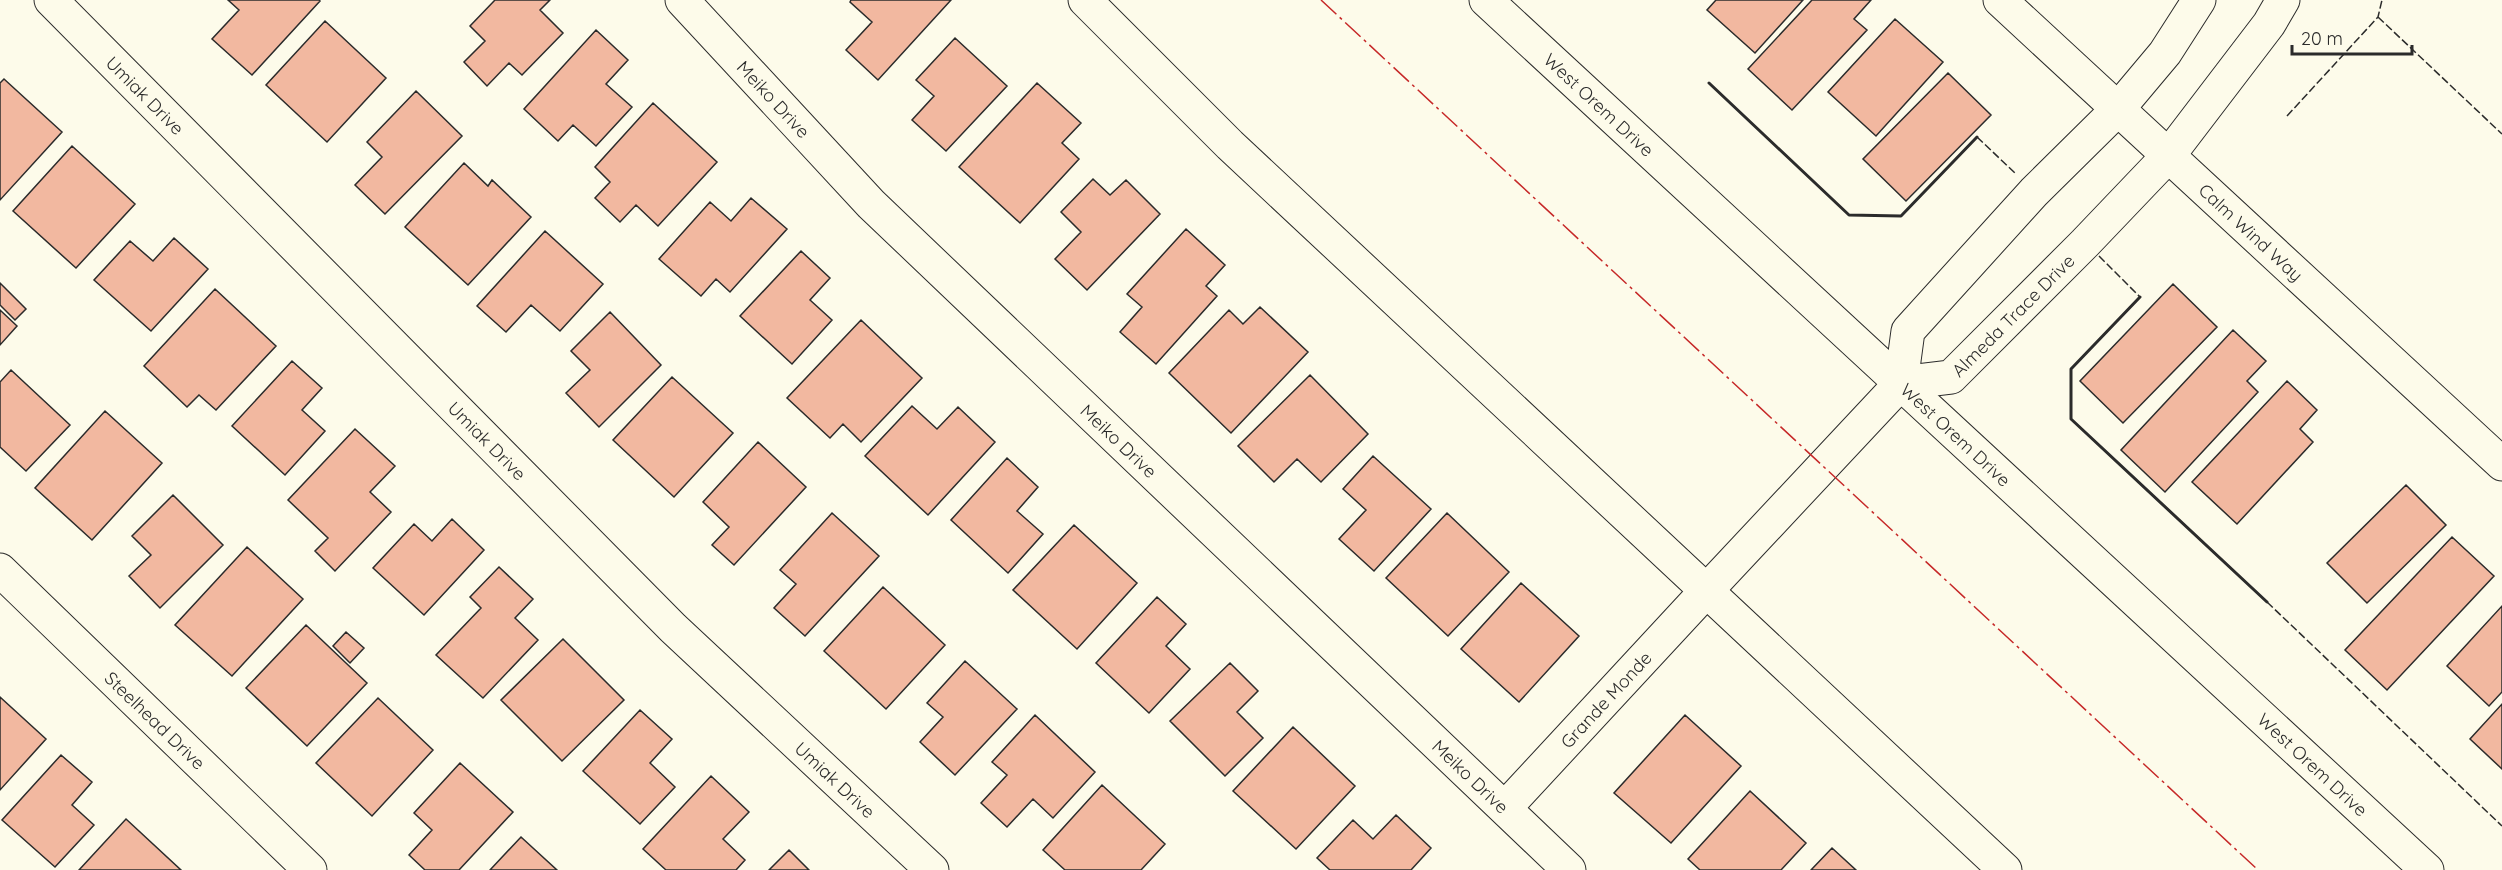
<svg xmlns="http://www.w3.org/2000/svg" width="2502" height="870" font-family="Quicksand,sans-serif">
	<style>
		.building { fill: #f2b8a0; stroke: #2b2b2b; stroke-width: 1.5 }
		.lines { fill: none; stroke-linecap: round; stroke-linejoin: round }
		.street-casing { stroke: #2b2b2b; stroke-width: 35 }
		.secondary-casing { stroke: #2b2b2b; stroke-width: 35 }
		.street { stroke: #fdfbea; stroke-width: 33 }
		.secondary { stroke: #fdfbea; stroke-width: 33 }
		.fence { stroke: #2b2b2b; stroke-width: 1.5; stroke-dasharray: 8 3; stroke-linecap: butt }
		.wall { stroke: #2b2b2b; stroke-width: 3 }
		.power { stroke: #c62828; stroke-width: 1.5; stroke-dasharray: 21 4.5 3 4.5; stroke-linecap: butt }
		.labels { text-anchor: middle; dominant-baseline: central; stroke-width: 4.5; stroke-linejoin: round; paint-order: stroke }
		.street-label { font-size: 18px; fill: #2b2b2b; stroke: #fdfbea }
	</style>
	<rect width="100%" height="100%" fill="#fdfbea"/>
	<path class="building" d="M228 0H319L320 1 252 75 212 39 239 10Z
		M495 0H550L540 10 563 33 522 75 509 63 487 86 464 62 485 41 470 26Z
		M851 0H951L878 80 846 50 872 22 850 2Z
		M1716 0H1803L1755 53 1707 10Z
		M1812 0H1871L1854 19 1867 30 1792 110 1748 69Z
		M1895 19 1943 62 1876 136 1828 92Z
		M325 21 386 78 327 142 266 85Z
		M596 30 628 60 606 84 632 107 596 146 573 125 558 141 524 109Z
		M955 38 1007 86 946 151 912 120 934 96 916 80Z
		M1948 73 1991 115 1906 201 1863 159Z
		M4 79 62 132 0 200V83Z
		M1037 83 1081 123 1062 143 1079 159 1020 223 959 167Z
		M416 91 462 136 385 214 355 185 382 157 367 142Z
		M653 103 717 162 658 226 636 205 620 222 595 198 610 182 595 167Z
		M72 146 135 204 76 268 13 211Z
		M464 163 488 186 492 180 531 217 468 285 405 227Z
		M1093 179 1110 195 1126 180 1160 214 1087 290 1055 259 1081 232 1061 212Z
		M751 198 787 229 730 292 716 279 701 296 659 259 710 202 731 221Z
		M1186 229 1225 265 1206 286 1217 296 1156 364 1120 332 1142 307 1127 294Z
		M545 231 603 284 560 331 531 305 506 332 477 306Z
		M174 238 208 269 151 331 94 280 130 241 153 261Z
		M801 251 830 278 810 300 832 320 792 364 740 316Z
		M0 283 26 309 15 320 0 305Z
		M2173 284 2217 327 2123 423 2080 381Z
		M215 289 276 346 216 410 199 395 187 407 144 366Z
		M1260 307 1308 352 1231 433 1169 373 1229 310 1243 324Z
		M0 310 17 326 0 345Z
		M610 312 661 365 599 427 566 393 590 370 571 351Z
		M861 320 922 378 861 442 843 424 830 438 787 398Z
		M2233 330 2266 361 2247 381 2258 392 2165 492 2121 450Z
		M292 361 322 388 302 410 325 431 285 475 232 426Z
		M11 370 70 425 26 471 0 447V382Z
		M1310 375 1368 434 1321 482 1297 459 1274 482 1238 446Z
		M672 377 733 433 674 497 613 440Z
		M2287 381 2317 410 2300 429 2313 442 2237 524 2192 482Z
		M912 406 937 429 958 407 995 442 928 515 865 456Z
		M105 411 162 463 92 540 35 488Z
		M355 429 395 466 370 492 391 512 335 571 315 551 328 538 288 500Z
		M758 442 806 487 734 565 712 545 729 527 703 502Z
		M1373 456 1431 509 1374 571 1339 539 1366 510 1343 489Z
		M1007 458 1038 487 1017 511 1043 534 1008 573 951 520Z
		M2406 485 2446 525 2367 603 2327 563Z
		M173 495 223 545 160 608 129 576 151 555 132 536Z
		M832 513 879 556 805 636 774 608 796 584 780 570Z
		M1447 513 1509 572 1448 636 1386 578Z
		M452 519 484 550 424 615 373 568 414 524 432 541Z
		M1074 525 1137 583 1077 649 1013 590Z
		M2452 537 2494 576 2387 690 2345 650Z
		M247 547 303 599 232 676 175 625Z
		M499 567 533 599 515 618 538 640 483 698 436 655 481 608 470 597Z
		M1521 583 1579 636 1519 702 1461 649Z
		M883 587 945 645 886 709 824 651Z
		M1157 597 1186 624 1166 646 1190 669 1149 713 1096 663Z
		M2502 606V692L2489 706 2447 666Z
		M306 625 367 683 307 746 246 688Z
		M346 632 364 648 350 663 333 646Z
		M563 639 624 700 562 761 501 700Z
		M965 661 1017 709 955 775 920 742 943 717 927 703Z
		M1230 663 1258 691 1237 712 1263 738 1225 776 1170 721Z
		M0 697 46 739 0 790Z
		M378 698 433 750 372 816 316 763Z
		M2502 704V769L2470 739Z
		M640 710 672 739 650 763 675 787 640 824 583 771Z
		M1035 715 1095 772 1053 818 1033 799 1007 827 981 803 1007 775 992 762Z
		M1685 715 1741 766 1671 843 1614 793Z
		M1293 727 1355 786 1296 849 1233 791Z
		M61 755 92 782 72 805 94 825 55 867 2 820Z
		M460 763 513 812 459 870H425L409 855 432 830 414 813Z
		M711 776 749 812 723 839 745 860 736 870H666L643 849Z
		M1102 785 1165 844 1141 870H1065L1043 850Z
		M1750 791 1806 843 1781 870H1700L1688 859Z
		M1396 815 1431 848 1411 870H1330L1317 858 1353 820 1373 839Z
		M126 819 181 870H79Z
		M521 837 557 870H490Z
		M1832 848 1856 870H1811Z
		M789 850 809 870H769Z"/>
	<g class="lines">
		<defs>
			<g id="street">
				<path id="s1" d="M51 0 673 628 932 870"/>
				<path id="s2" d="M682 0 871 204 1569 870"/>
				<path id="s3" d="M2000 0 2502 464"/>
				<path id="s4" d="M2199 0 2165 53 2118 109 2034 192 1908 331 1901 383 1951 377 2085 243 2169 155 2269 24 2283 0"/>
				<path id="s5" d="M0 570 310 870"/>
				<path id="s6" d="M1505 808 1708 589"/>
			</g>
			<g id="secondary">
				<path d="M1085 0 1230 145 2005 870"/>
				<path id="s7" d="M1486 0 2427 870"/>
				<path d="M1708 589 1901 383"/>
			</g>
		</defs>
		<use href="#street" class="street-casing"/>
		<use href="#secondary" class="secondary-casing"/>
		<use href="#street" class="street"/>
		<use href="#secondary" class="secondary"/>
		<path class="fence" d="M2378 17 2502 134
			M2287 116 2378 17 2382 0
			M1977 137 2016 174
			M2099 256 2140 297
			M2267 602 2502 826"/>
		<path class="wall" d="M1709 83 1849 215 1901 216 1977 137
			M2140 297 2071 369V419L2267 602"/>
		<path class="power" d="M1321 0 2258 870"/>
	</g>
	<g class="labels">
		<g class="street-label">
			<text stroke="none"><textPath href="#s1" startOffset="134">Umiak Drive</textPath></text>
			<text stroke="none"><textPath href="#s2" startOffset="135">Meiko Drive</textPath></text>
			<text stroke="none"><textPath href="#s7" startOffset="154">West Orem Drive</textPath></text>
			<text stroke="none"><textPath href="#s3" startOffset="342">Calm Wind Way</textPath></text>
			<text stroke="none"><textPath href="#s4" startOffset="632">Almeda Trace Drive</textPath></text>
			<text stroke="none"><textPath href="#s7" startOffset="640">West Orem Drive</textPath></text>
			<text stroke="none"><textPath href="#s1" startOffset="620">Umiak Drive</textPath></text>
			<text stroke="none"><textPath href="#s2" startOffset="621">Meiko Drive</textPath></text>
			<text stroke="none"><textPath href="#s6" startOffset="148">Grande Monde</textPath></text>
			<text stroke="none"><textPath href="#s5" startOffset="216">Steelhead Drive</textPath></text>
			<text stroke="none"><textPath href="#s7" startOffset="1126">West Orem Drive</textPath></text>
			<text stroke="none"><textPath href="#s2" startOffset="1107">Meiko Drive</textPath></text>
			<text stroke="none"><textPath href="#s1" startOffset="1106">Umiak Drive</textPath></text>
		</g>
	</g>
	<path d="M2292 45v9h120v-9" fill="none" stroke="#2b2b2b" stroke-width="3"/>
	<text x="2301" y="45" font-size="18" fill="#2b2b2b" stroke="#fdfbea" stroke-width="4.5" paint-order="stroke">20 m</text>
</svg>
